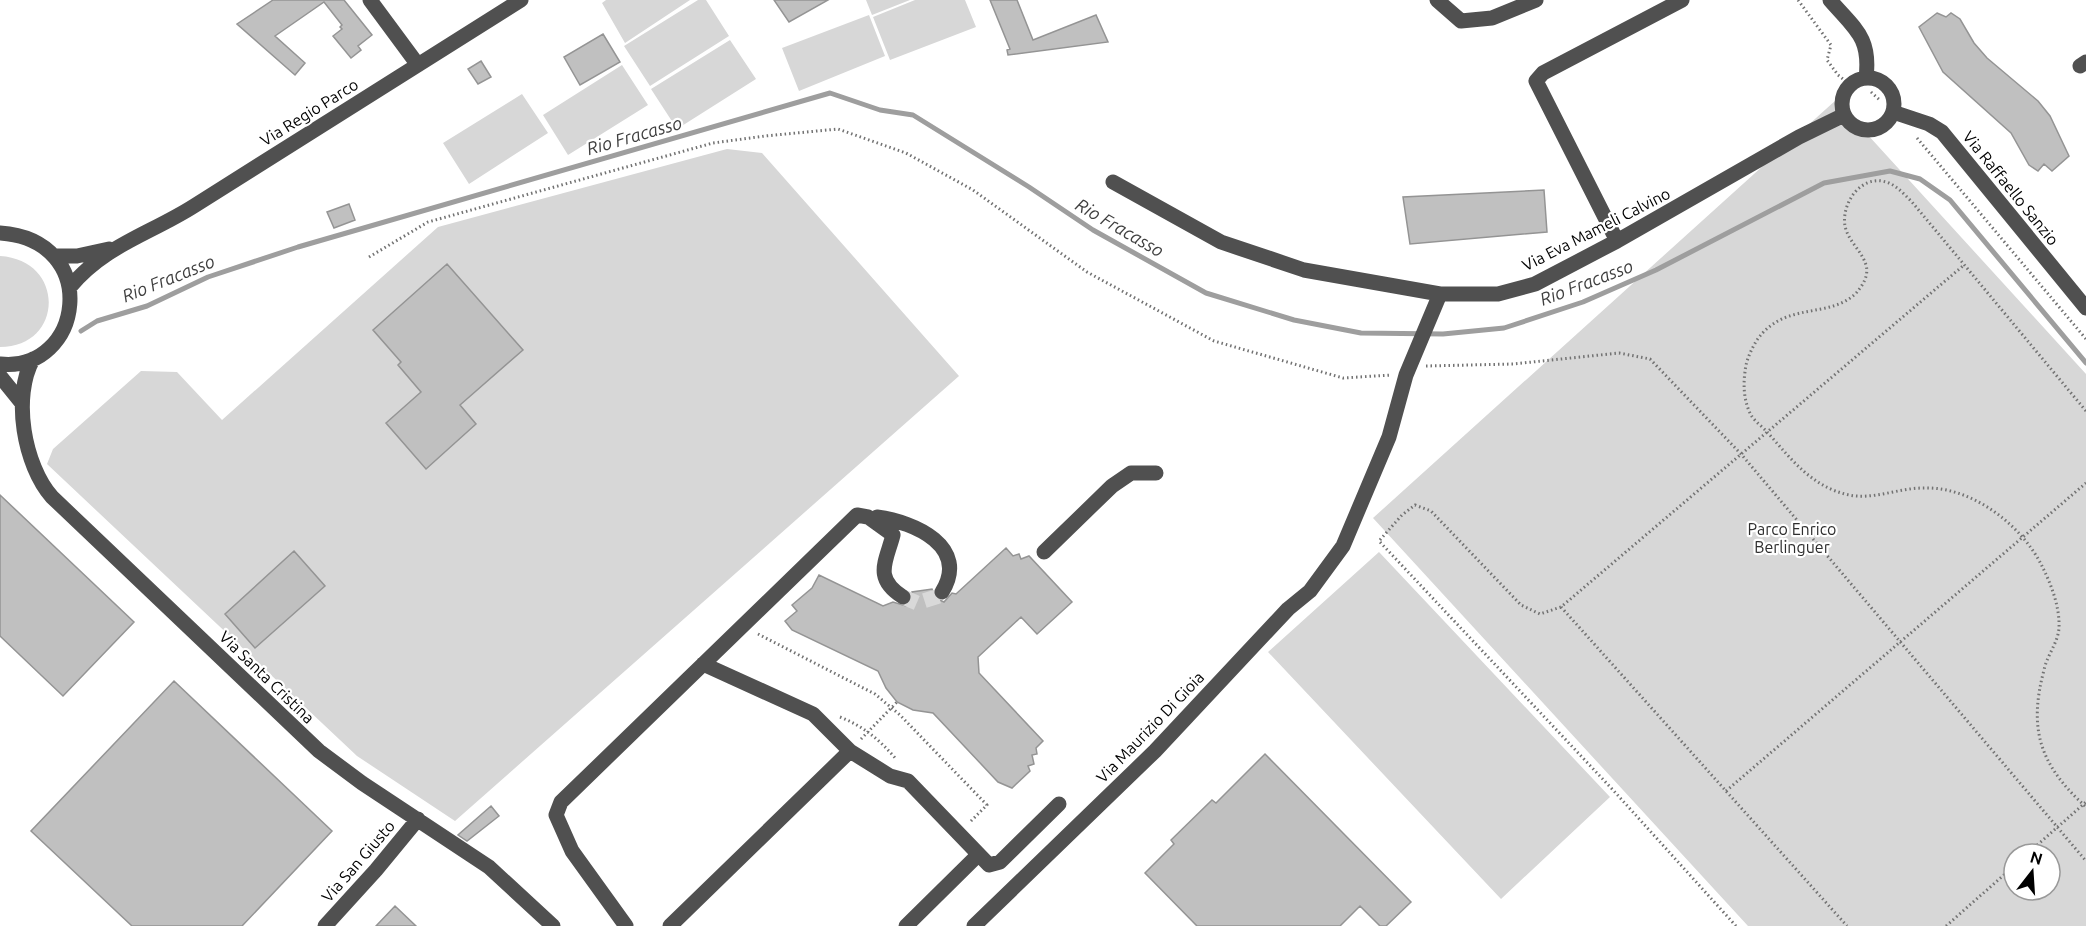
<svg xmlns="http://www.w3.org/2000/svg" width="2086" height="926" font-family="Ubuntu,sans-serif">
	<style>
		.green { fill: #d7d7d7; fill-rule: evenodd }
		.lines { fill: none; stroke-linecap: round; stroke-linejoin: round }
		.stream { stroke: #9e9e9e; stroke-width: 5 }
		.building { fill: #c0c0c0; stroke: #949494; stroke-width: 1.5 }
		.minor-tunnel { stroke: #d9d9d9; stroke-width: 15; stroke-dasharray: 15 8; stroke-linecap: butt }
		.path { stroke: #727272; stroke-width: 3; stroke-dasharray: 1.5 3; stroke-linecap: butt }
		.minor { stroke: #505050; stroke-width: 15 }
		.labels { text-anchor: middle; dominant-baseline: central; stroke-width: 4.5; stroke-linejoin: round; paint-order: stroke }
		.street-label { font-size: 16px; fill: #000; stroke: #fff }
		.park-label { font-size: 16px; fill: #2e2e2e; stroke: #fff }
		.water-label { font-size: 18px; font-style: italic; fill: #3f3f3f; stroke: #fff }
	</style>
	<rect width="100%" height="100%" fill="#fff"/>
	<path class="green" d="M606 0H690L625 43 602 3Z
		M698 0H706L729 36 650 86 624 46Z
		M866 0H910L872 15Z
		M915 0H965L976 27 890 60 873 17Z
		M869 15 885 56 799 91 782 48Z
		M730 40 756 79 677 129 651 89Z
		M622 65 648 105 568 155 543 115Z
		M522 94 548 133 469 184 443 143Z
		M1836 100 2086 374V926H1748L1373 518ZM2014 854H2050V890H2014Z
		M727 149 762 153 959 376 455 821 357 756 47 464 53 449 141 371 177 372 222 420 438 227Z
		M0 256C66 260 64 347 0 347Z
		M1379 552 1610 797 1501 899 1268 652Z"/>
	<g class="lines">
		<path class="stream" d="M81 331 97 321 147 306 208 277 298 247 830 93 880 110 913 115 1029 187 1093 230 1206 293 1294 320 1361 333 1443 334 1504 328 1583 302 1656 270 1824 183 1890 171 1920 179 1950 200 2086 363"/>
	</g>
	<path class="building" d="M273 0H344L372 35 358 46 361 50 351 58 333 36 342 29 340 27 342 25 324 2 275 36 305 63 295 75 237 24Z
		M774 0H828L789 22Z
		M990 0H1017L1033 40 1096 15 1108 42 1008 55 1007 50 1010 49Z
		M1937 13 1946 17 1951 13 1960 19 1974 43 1987 58 2038 101 2050 116 2069 156 2052 171 2044 164 2038 171 2029 165 2011 133 1943 72 1919 27Z
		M603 34 620 62 580 85 564 57Z
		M481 61 491 77 478 84 468 69Z
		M1544 190 1547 232 1410 244 1403 197Z
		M349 204 355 220 334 228 327 212Z
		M447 264 523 350 460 405 476 424 426 469 386 423 421 392 398 365 401 362 373 330Z
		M0 495 134 622 63 696 0 636Z
		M1006 548 1013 556 1019 554 1021 559 1029 556 1072 602 1037 634 1021 617 978 657 979 673 1043 741 1036 748 1037 754 1032 755 1034 764 1028 766 1030 771 1012 788 998 782 933 713 913 710 897 702 886 688 878 671 792 630 785 621 797 611 792 605 812 588 819 575 883 606 893 602 906 606 913 599 912 592 932 589 935 598 944 602 952 593 956 594Z
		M294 551 325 586 255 648 225 614Z
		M174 681 332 831 242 926H132L31 831Z
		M1265 754 1411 902 1386 926H1380L1360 906 1340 926H1197L1145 873 1174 844 1171 840 1212 800 1216 803Z
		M491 806 499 816 467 841 458 835Z
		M395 906 416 926H376Z"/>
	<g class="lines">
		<path class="minor-tunnel" d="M903 597 917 603 939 596 942 592"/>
		<path class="path" d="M1798 0 1831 45 1827 60 1838 75 1853 87
			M1871 92 1881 101
			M1917 138 2086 339
			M369 257 428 222 713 143 765 136 838 129 906 153 973 190 1087 272 1214 341 1343 378 1391 375
			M1426 366 1513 364 1619 353 1650 359 1741 454 2086 861
			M2086 411 1912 202C1905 195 1898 187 1889 183 1862 172 1841 203 1845 226 1848 241 1862 251 1866 265 1869 275 1863 285 1857 292 1831 320 1785 300 1757 340 1751 350 1746 360 1745 372 1743 386 1744 402 1751 415 1755 422 1763 427 1768 433 1792 460 1812 487 1849 495 1873 500 1899 488 1923 488 1971 486 2021 524 2042 566 2051 584 2060 607 2059 628 2058 643 2047 655 2044 670 2028 730 2040 765 2086 807
			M1561 607 1847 926
			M758 634 875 694 900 715 987 805 969 823
			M840 717C863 726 880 740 896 759
			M861 739 897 702
			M1726 791 2086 483
			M2027 854 2086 802
			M1736 926 1613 790 1379 541 1402 515 1415 505 1431 511 1521 605 1540 614 1561 607 1964 265
			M1946 926 2014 866"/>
		<path class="minor" d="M370 0 418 65
			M1437 0 1461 21 1492 18 1536 0
			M1830 0C1855 29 1871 37 1866 78
			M2080 66 2086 62
			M1842 104a26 26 0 1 1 52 0a26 26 0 1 1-52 0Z
			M1893 112 1929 124 1942 132 2086 308
			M1113 182 1221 242 1304 270 1440 294H1498L1535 284 1617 241 1799 137 1844 115
			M0 233C103 240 83 373 0 364
			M1617 241 1536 81 1543 73 1682 0
			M55 256H77L109 249
			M70 287C105 245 150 234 194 206 303 137 412 69 521 0
			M33 359C12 397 24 465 52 497L319 751 362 783 489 867 553 926
			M0 376 21 402
			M877 517C915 522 970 547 942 592
			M1044 552 1112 486 1131 473H1156
			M703 664 813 714 850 751
			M325 926 376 870 418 819
			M626 926 572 851 556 815 561 802 857 515 868 517 893 535C886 562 873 578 903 597
			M670 926 850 751 890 776 908 781 989 865 1000 862 1059 804
			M906 926 978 855
			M974 926 1155 751 1288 609 1310 591 1343 546 1389 437 1406 375 1440 294"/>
	</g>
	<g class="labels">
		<g class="street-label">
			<text transform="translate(309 112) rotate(-32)">Via Regio Parco</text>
			<text transform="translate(2011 188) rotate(51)">Via Raffaello Sanzio</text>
			<text transform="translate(1596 229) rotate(-27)">Via Eva Mameli Calvino</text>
			<text transform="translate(267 677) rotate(44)">Via Santa Cristina</text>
			<text transform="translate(1150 727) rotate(-46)">Via Maurizio Di Gioia</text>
			<text transform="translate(358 861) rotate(-49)">Via San Giusto</text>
		</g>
		<g class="park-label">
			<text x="1792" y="529">Parco Enrico<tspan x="1792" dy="18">Berlinguer</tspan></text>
		</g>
		<g class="water-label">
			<text transform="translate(634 135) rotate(-16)">Rio Fracasso</text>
			<text transform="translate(1120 227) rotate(30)">Rio Fracasso</text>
			<text transform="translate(168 278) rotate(-22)">Rio Fracasso</text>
			<text transform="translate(1586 282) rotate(-21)">Rio Fracasso</text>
		</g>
	</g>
	<g transform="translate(2032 872) rotate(17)"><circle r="28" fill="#ffffff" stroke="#999999" stroke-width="1.5"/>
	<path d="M0-4.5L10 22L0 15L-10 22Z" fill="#000000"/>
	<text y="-9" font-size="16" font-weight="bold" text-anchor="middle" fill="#000000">N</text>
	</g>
</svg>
